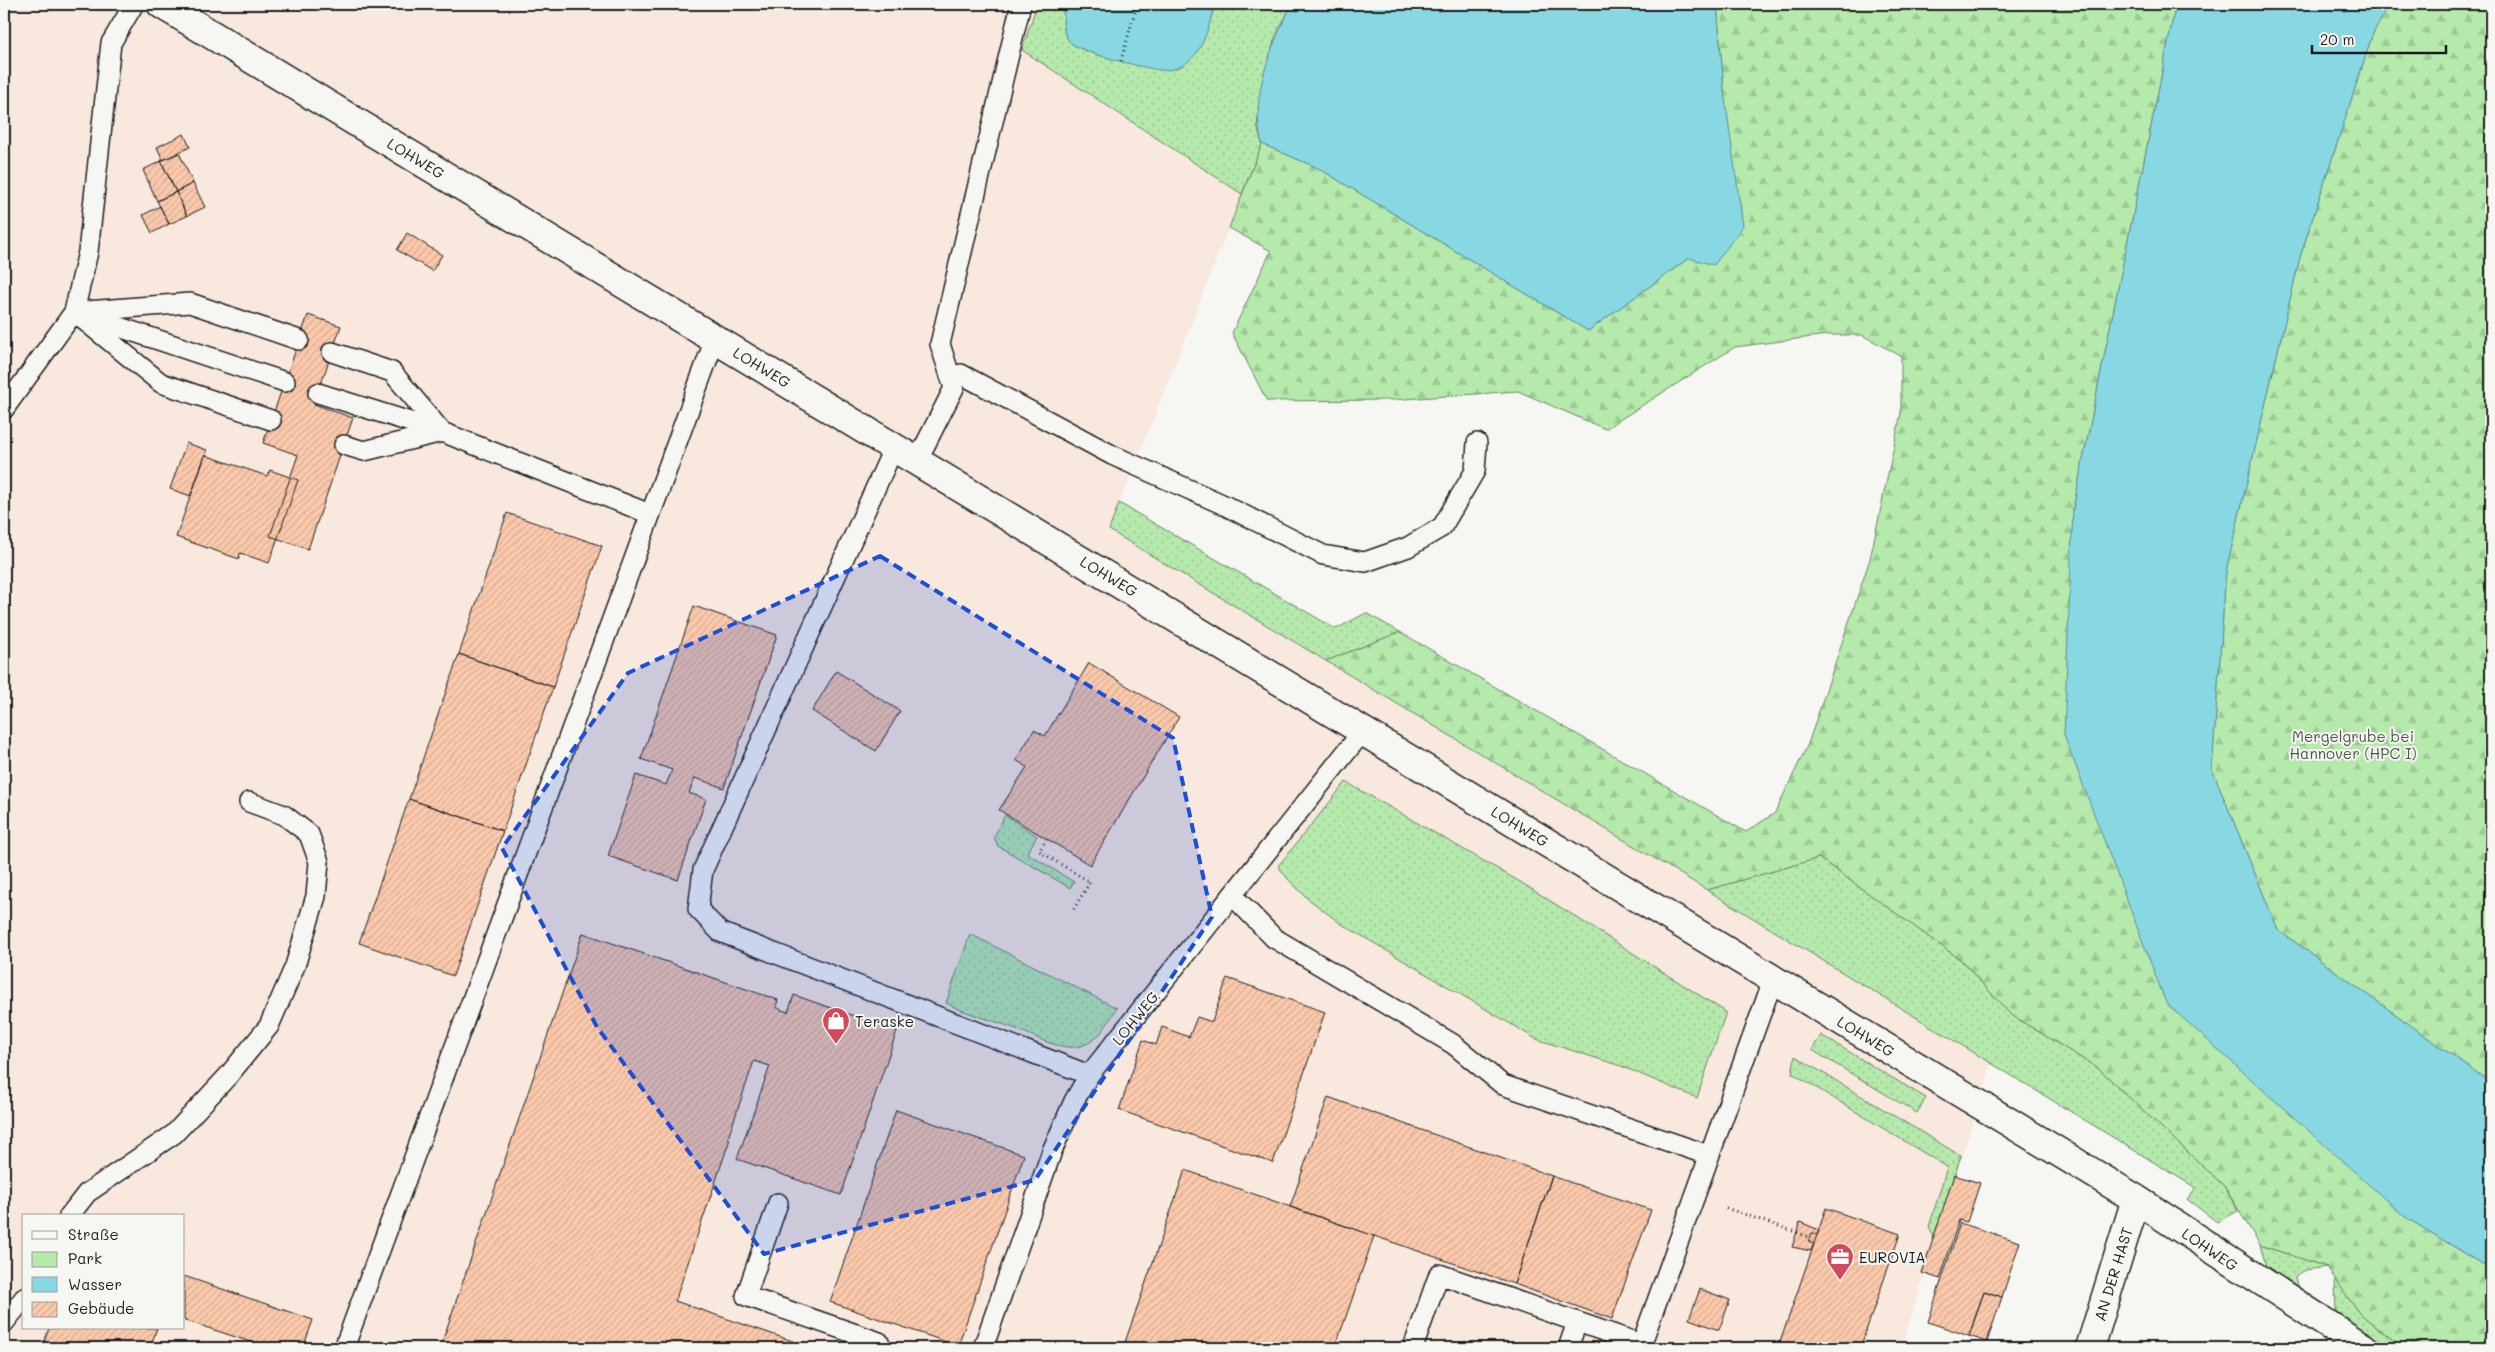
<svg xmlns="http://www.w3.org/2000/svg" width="2495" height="1352" font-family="Mali,sans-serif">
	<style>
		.built { fill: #f8e8dd; fill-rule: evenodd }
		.green { fill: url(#green-dots); stroke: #688364 }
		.forest { fill: url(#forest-firs); stroke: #688364 }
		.water { fill: #88d8e3; stroke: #5d8d93 }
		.building { fill: url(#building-hatch); stroke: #1c1c1c }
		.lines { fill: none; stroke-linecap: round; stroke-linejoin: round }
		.lane-casing { stroke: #1c1c1c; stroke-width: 22 }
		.street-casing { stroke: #1c1c1c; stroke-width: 31 }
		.path { stroke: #1c1c1c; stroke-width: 3; stroke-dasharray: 1 4; stroke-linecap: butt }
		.lane { stroke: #f6f6f2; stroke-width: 19 }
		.street { stroke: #f6f6f2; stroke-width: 28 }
		.marked { fill: #1d4ed8; fill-opacity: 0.2; stroke: #1d4ed8; stroke-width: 4; stroke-dasharray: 10 6; stroke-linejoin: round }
		.labels { text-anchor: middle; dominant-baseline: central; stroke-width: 4; stroke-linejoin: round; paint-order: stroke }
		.street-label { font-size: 15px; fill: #1c1c1c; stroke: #f6f6f2 }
		.park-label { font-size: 15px; fill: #4a5a47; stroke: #f6f6f2 }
		.poi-label { font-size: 15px; fill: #1c1c1c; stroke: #f6f6f2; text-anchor: start }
	</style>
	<defs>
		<pattern id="green-dots" width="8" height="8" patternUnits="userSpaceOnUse" patternTransform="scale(1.25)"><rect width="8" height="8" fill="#b5eaac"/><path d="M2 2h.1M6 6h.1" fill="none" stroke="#9bc893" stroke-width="1.8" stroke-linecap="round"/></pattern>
		<pattern id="forest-firs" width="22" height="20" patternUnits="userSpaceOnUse" patternTransform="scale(1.25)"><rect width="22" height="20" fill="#b5eaac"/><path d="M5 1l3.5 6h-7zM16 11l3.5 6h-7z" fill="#9bc893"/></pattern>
		<pattern id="building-hatch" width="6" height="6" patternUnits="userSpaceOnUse" patternTransform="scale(1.25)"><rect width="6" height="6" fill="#fbc9ab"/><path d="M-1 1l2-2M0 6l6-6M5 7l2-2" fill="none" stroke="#d7ac93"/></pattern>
	</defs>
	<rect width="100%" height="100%" fill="#f6f6f2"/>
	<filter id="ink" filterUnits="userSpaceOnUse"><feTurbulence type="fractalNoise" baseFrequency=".02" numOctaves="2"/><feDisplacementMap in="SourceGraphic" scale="10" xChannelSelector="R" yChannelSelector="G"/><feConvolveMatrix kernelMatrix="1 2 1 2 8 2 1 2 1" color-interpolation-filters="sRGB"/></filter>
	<g filter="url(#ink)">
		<path class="built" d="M4 4H1292L1276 35 1264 74 1262 144 1109 530 2010 1014 1991 1065 1901 1348H4ZM24 1216H184V1328H24Z"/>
		<path class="green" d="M1037 4H1064C1064 16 1061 31 1069 41 1079 54 1142 66 1161 70L1207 31 1215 4H1292L1276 35 1264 74 1257 126 1262 144 1242 194 1022 50Z
			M1119 503 1336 629 1366 613 1400 632 1326 661 1109 530Z
			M1346 782 1522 883 1726 1012 1697 1098 1621 1066 1536 1039 1340 923 1307 898 1288 879 1278 866Z
			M1005 815 1037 836 1027 853 1074 882 1070 888 998 846 994 837Z
			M1819 858 1961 960 2010 1014 2099 1069 2224 1186 2238 1211 2217 1222 2187 1199 2196 1188 1707 890Z
			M970 934 1117 1008C1108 1023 1099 1041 1081 1046 1059 1052 1031 1034 1011 1027 989 1019 967 1014 946 1003Z
			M1821 1035 1926 1098 1917 1113 1812 1050Z
			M1795 1056 1961 1156 1934 1237 1929 1227 1947 1167 1792 1073Z
			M2260 1245 2327 1267 2306 1270 2295 1276 2299 1296 2266 1266Z
			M2335 1278 2358 1312 2403 1348H2390L2336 1314Z"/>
		<path class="forest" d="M1717 4H2176L2073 509 2405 1217 2491 1269V1348H2403L2358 1312 2327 1267 2260 1245 2224 1186 2099 1069 2010 1014 1961 960 1819 858 1707 890 1326 661 1400 632 1746 832 1775 813 1808 744 1870 559 1901 413V356L1862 335H1827L1735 347 1605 429 1518 391 1390 400 1267 401 1232 333 1271 251 1229 228 1262 144 1318 168 1588 331 1689 258 1724 91Z
			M2390 4H2491V1083L2278 930 2212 769 2226 571 2300 257 2373 33Z"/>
		<path class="water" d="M1064 4H1215C1209 24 1204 52 1185 64 1178 69 1168 71 1160 70 1144 68 1077 52 1069 41 1061 31 1064 16 1064 4Z
			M1292 4H1717L1724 91 1743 226 1714 265 1689 258 1588 331 1318 168 1262 144C1249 97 1271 46 1292 4Z
			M2176 4H2390L2373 33 2300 257 2226 571 2212 769 2278 930 2491 1083V1269L2405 1217 2166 1003 2064 735 2073 509Z"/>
		<path class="building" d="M184 134 190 147 163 160 157 147Z
			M179 153 193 183 176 192 161 161Z
			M161 161 176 192 157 201 143 170Z
			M193 183 205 207 187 216 176 192Z
			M176 192 187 216 169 224 157 201Z
			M160 206 169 224 152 233 143 215Z
			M407 233 442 255 432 271 397 250Z
			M308 315 341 326 314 404 353 418 308 549 270 536 298 455 263 443Z
			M186 443 207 450 191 496 170 489Z
			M205 455 267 476 270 470 298 480 269 563 240 553 239 559 176 537Z
			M507 513 602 546 553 687 459 654Z
			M694 606 777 635 724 788 695 778 689 793 706 799 678 880 608 856 636 775 666 785 672 770 641 759Z
			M459 654 553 687 503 831 409 799Z
			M1089 663 1179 717 1090 865 999 810 1027 767 1016 760 1034 730 1045 736Z
			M836 671 900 711 876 751 812 711Z
			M409 799 503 831 453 976 359 943Z
			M583 933 778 1000 776 1007 782 1010 788 1012 794 995 897 1031 841 1195 737 1159 770 1066 754 1061 728 1138 730 1139 675 1301 813 1348H440Z
			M1227 978 1325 1012 1273 1163 1119 1110 1143 1040 1156 1045 1162 1027 1189 1037 1197 1017 1212 1022Z
			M1328 1097 1552 1176 1514 1284 1290 1207Z
			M896 1110 1024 1155 958 1346 830 1302Z
			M1185 1170 1374 1236 1335 1348H1123Z
			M1954 1175 1980 1183 1967 1222 1959 1220 1940 1279 1922 1273Z
			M1552 1176 1651 1210 1612 1319 1514 1284Z
			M1826 1208 1900 1234 1860 1348H1778L1814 1244 1809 1242 1812 1233 1817 1235Z
			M1800 1222 1819 1230 1811 1251 1792 1247Z
			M1960 1223 2020 1242 2002 1297 1984 1291 1969 1336 1928 1322Z
			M184 1276 313 1320 303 1348H269L184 1320Z
			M1700 1289 1730 1300 1719 1330 1689 1319Z
			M1984 1291 2002 1297 1987 1342 1969 1336Z
			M49 1328H157L150 1348H42Z"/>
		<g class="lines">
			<defs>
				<path id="lane" d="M134 4 111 43 88 252 74 312 190 303 299 340
					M332 352 392 372 442 432 650 514
					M950 376 961 374 1112 455 1222 504 1323 555 1365 562 1408 547 1442 527 1475 471 1477 443
					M318 393 442 432 364 451 344 445
					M4 409 74 312
					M271 420 161 383 74 312 285 382
					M894 447 703 870 698 909 720 932 1089 1075
					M917 461 954 388 940 344 1021 4
					M1232 895 1274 938 1453 1044 1503 1085 1708 1155
					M778 1203 746 1296 879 1342 877 1348
					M69 1216 87 1193 174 1134 228 1076 269 1026 295 966 316 896 319 862 309 834 284 815 249 802
					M4 1323 24 1298
					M344 1348 715 339
					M983 1348 1052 1151 1074 1101 1089 1075 1363 731
					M1413 1348 1439 1274 1641 1344
					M1568 1348 1577 1322
					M1640 1348 1773 980"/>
				<path id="street" d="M161 4 2136 1199 2364 1348
					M2090 1348 2136 1199"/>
			</defs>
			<use href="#lane" class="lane-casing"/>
			<use href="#street" class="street-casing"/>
			<path class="path" d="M1121 61 1137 4
				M1047 839 1039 851 1090 882 1072 912
				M1726 1208 1810 1237"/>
			<use href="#lane" class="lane"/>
			<use href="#street" class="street"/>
		</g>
	</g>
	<path class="marked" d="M880 556 1173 738 1212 917 1035 1180 764 1254 597 1027 502 848 628 673Z"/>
	<defs>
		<symbol id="shop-pin" viewBox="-11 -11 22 30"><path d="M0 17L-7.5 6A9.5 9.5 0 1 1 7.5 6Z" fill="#d1495b" stroke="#f6f6f2"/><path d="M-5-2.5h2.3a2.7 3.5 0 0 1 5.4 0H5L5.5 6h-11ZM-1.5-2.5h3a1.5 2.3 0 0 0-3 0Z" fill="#fff"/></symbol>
		<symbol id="office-pin" viewBox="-11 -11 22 30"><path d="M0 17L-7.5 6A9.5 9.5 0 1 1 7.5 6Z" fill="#d1495b" stroke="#f6f6f2"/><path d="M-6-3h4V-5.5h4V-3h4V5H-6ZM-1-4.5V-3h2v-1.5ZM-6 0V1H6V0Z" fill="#fff"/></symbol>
	</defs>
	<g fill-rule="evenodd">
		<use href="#shop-pin" x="820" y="1005" width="32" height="43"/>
		<use href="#office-pin" x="1824" y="1241" width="32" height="43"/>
	</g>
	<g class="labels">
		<g class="street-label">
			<text transform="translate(416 158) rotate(31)">LOHWEG</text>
			<text transform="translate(762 367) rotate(31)">LOHWEG</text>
			<text transform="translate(1109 576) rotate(31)">LOHWEG</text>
			<text transform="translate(1520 826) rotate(31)">LOHWEG</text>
			<text transform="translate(1135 1018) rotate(-51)">LOHWEG</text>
			<text transform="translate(1866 1036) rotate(31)">LOHWEG</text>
			<text transform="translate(2210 1249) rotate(34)">LOHWEG</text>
			<text transform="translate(2113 1274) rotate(-73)">AN DER HAST</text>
		</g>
		<g class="park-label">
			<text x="2353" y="736">Mergelgrube bei<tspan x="2353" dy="17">Hannover (HPC I)</tspan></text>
		</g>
		<g class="poi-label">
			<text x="855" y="1021">Teraske</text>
			<text x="1859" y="1257">EUROVIA</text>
		</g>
	</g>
	<rect width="2495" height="1352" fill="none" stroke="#f6f6f2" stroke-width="20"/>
	<rect x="10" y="10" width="2475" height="1332" fill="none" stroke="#1c1c1c" stroke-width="2" filter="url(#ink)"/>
	<rect x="22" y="1214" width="162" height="115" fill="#f6f6f2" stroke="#9f9f9c"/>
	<rect x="32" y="1231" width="25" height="8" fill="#f6f6f2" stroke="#9f9f9c"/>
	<text x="68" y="1240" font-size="15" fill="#1c1c1c">Straße</text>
	<rect x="32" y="1252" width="25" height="15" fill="#b5eaac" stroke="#9f9f9c"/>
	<text x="68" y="1264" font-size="15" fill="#1c1c1c">Park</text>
	<rect x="32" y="1277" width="25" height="15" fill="#88d8e3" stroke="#9f9f9c"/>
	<text x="68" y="1290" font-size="15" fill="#1c1c1c">Wasser</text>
	<rect x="32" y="1302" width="25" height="15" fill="url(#building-hatch)" stroke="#9f9f9c"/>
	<text x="68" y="1314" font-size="15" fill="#1c1c1c">Gebäude</text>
	<path d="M2312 45v8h134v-8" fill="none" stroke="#1c1c1c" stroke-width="2.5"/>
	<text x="2320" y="45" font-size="15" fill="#1c1c1c" stroke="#f6f6f2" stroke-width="4" paint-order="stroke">20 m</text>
</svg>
